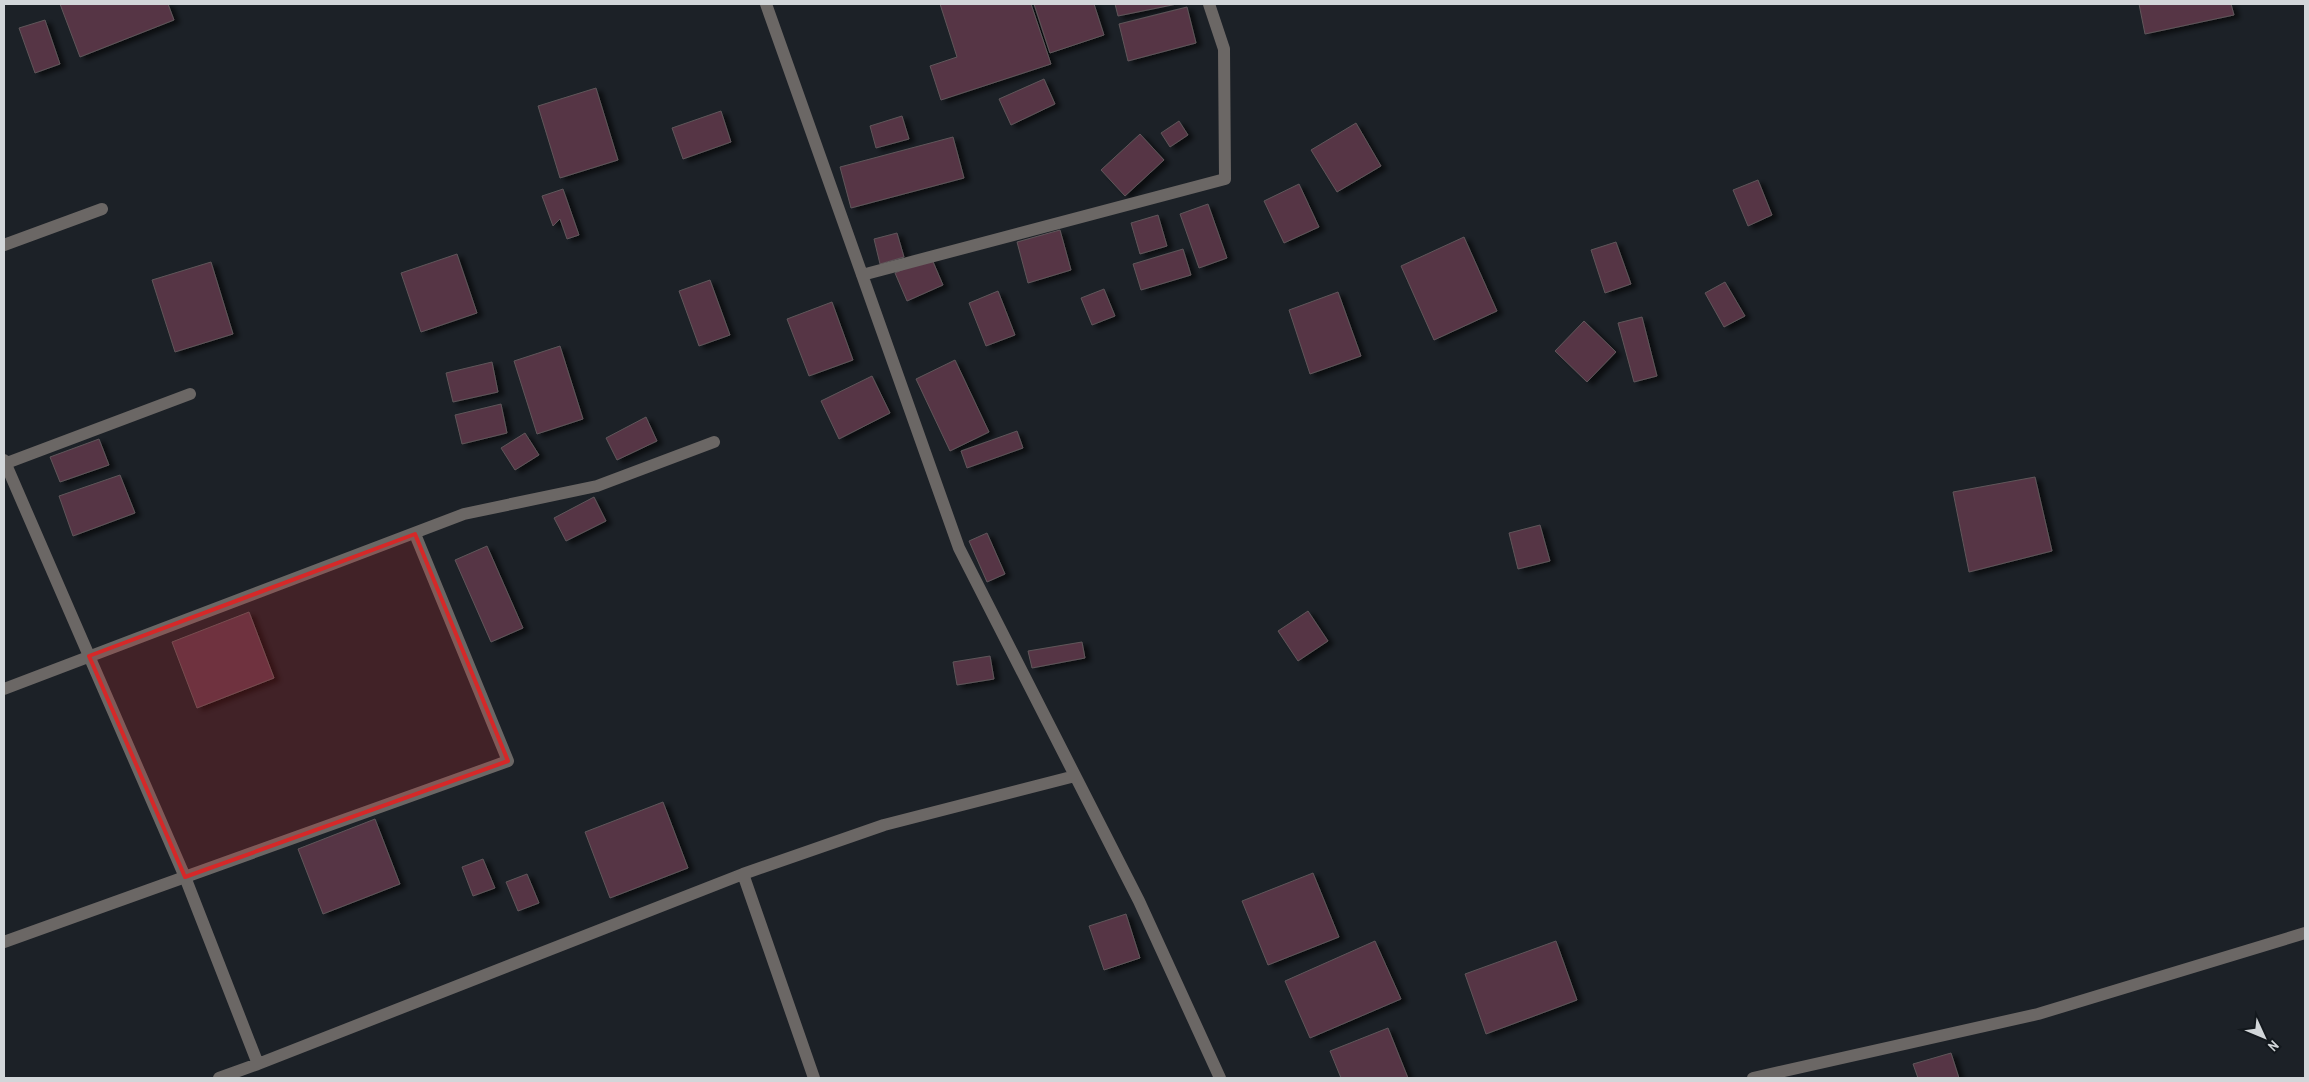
<svg xmlns="http://www.w3.org/2000/svg" width="2309" height="1082" font-family="'Archivo Narrow',sans-serif">
	<style>
		.building { fill: #573645; stroke: #5f565a; filter: url(#shadow) }
		.lines { fill: none; stroke-linecap: round; stroke-linejoin: round }
		.minor { stroke: #6b6765; stroke-width: 12 }
		.marked { fill: #d62828; fill-opacity: 0.2; stroke: #d62828; stroke-width: 4; stroke-linejoin: round }
	</style>
	<defs>
		<filter id="shadow"><feDropShadow dx="5.5" dy="3" stdDeviation="2.5" flood-color="#0009"/></filter>
	</defs>
	<rect width="100%" height="100%" fill="#1c2127"/>
	<path class="building" d="M60 4H168L174 20 80 57Z
		M940 4H1031L1051 64 941 100 930 66 957 57Z
		M1034 4H1094L1104 35 1050 53Z
		M1115 4H1177L1118 16Z
		M2139 4H2231L2234 15 2145 34Z
		M1187 7 1196 43 1128 61 1119 24Z
		M45 20 60 64 35 73 19 28Z
		M1044 79 1055 104 1011 125 999 99Z
		M596 88 618 160 560 178 538 106Z
		M721 111 731 142 683 159 672 128Z
		M902 116 909 139 876 148 870 126Z
		M1179 121 1188 135 1170 147 1161 133Z
		M1356 123 1381 166 1337 192 1311 150Z
		M1140 134 1164 160 1125 196 1101 170Z
		M953 137 964 178 851 208 840 167Z
		M1758 180 1772 215 1748 226 1733 190Z
		M1299 184 1319 227 1284 243 1264 201Z
		M563 189 579 235 567 239 560 219 553 226 542 196Z
		M1208 204 1227 258 1199 268 1180 214Z
		M1158 215 1167 246 1140 254 1131 223Z
		M1060 230 1071 270 1028 283 1017 242Z
		M897 233 904 257 880 264 874 239Z
		M1464 237 1497 311 1434 340 1401 266Z
		M1616 242 1631 284 1605 293 1591 250Z
		M1183 249 1191 275 1141 290 1133 264Z
		M457 254 477 313 421 332 401 273Z
		M931 257 943 285 907 301 895 273Z
		M211 262 233 334 175 352 152 280Z
		M710 280 730 335 699 346 679 291Z
		M1725 282 1745 316 1724 327 1705 293Z
		M1104 289 1115 316 1092 325 1081 298Z
		M998 291 1015 335 986 346 969 303Z
		M1338 292 1361 356 1310 374 1289 310Z
		M832 302 853 360 809 376 787 319Z
		M1642 317 1657 376 1634 382 1618 323Z
		M1584 321 1616 352 1587 382 1555 351Z
		M560 346 583 419 537 434 514 361Z
		M955 360 989 432 950 451 916 379Z
		M492 362 498 392 453 402 446 373Z
		M872 376 890 413 839 439 821 401Z
		M501 404 507 433 462 444 455 415Z
		M646 417 657 441 617 460 606 438Z
		M1017 431 1023 448 967 468 961 451Z
		M525 433 539 455 515 470 501 448Z
		M99 439 109 465 60 482 50 457Z
		M120 475 135 513 73 536 59 496Z
		M2035 477 2052 551 1969 572 1953 492Z
		M594 497 606 521 566 541 554 518Z
		M1540 525 1550 561 1518 569 1509 533Z
		M987 533 1005 574 987 582 969 541Z
		M487 546 523 628 491 642 455 560Z
		M1308 611 1328 641 1298 661 1278 631Z
		M249 612 274 678 197 708 172 642Z
		M1082 642 1085 658 1032 668 1028 651Z
		M990 656 994 679 957 685 953 662Z
		M663 802 688 868 610 898 585 832Z
		M375 819 400 884 323 914 298 849Z
		M483 859 495 888 473 896 462 867Z
		M1313 873 1339 937 1268 965 1242 901Z
		M527 874 539 903 518 911 506 882Z
		M1126 914 1140 958 1104 970 1089 926Z
		M1375 941 1401 999 1310 1038 1285 981Z
		M1556 941 1577 1000 1486 1034 1465 974Z
		M1388 1028 1408 1078H1341L1330 1051Z
		M1951 1053 1959 1078H1918L1913 1064Z"/>
	<g class="lines">
		<path class="minor" d="M766 4 959 548 1139 901 1220 1078
			M4 245 102 209
			M862 275 1225 179 1224 49 1209 4
			M4 460 185 877 258 1064 219 1078
			M4 464 190 394
			M4 689 464 514 597 486 714 442
			M743 874 814 1078
			M4 942 508 761 415 534
			M258 1064 743 874 884 825 1075 776
			M1753 1078 2038 1014 2305 933"/>
	</g>
	<path class="marked" d="M415 534 508 761 185 877 89 656Z"/>
	<rect width="2309" height="1082" fill="none" stroke="#d2d6d9" stroke-width="10"/>
	<g transform="translate(2264 1037) rotate(134)" stroke="#13181d" stroke-width="4" paint-order="stroke">
	<path d="M0-4L9 19L0 12L-9 19Z" fill="#d2d6d9"/>
	<text y="-8" font-size="14" font-weight="bold" text-anchor="middle" fill="#d2d6d9">N</text>
	</g>
</svg>
